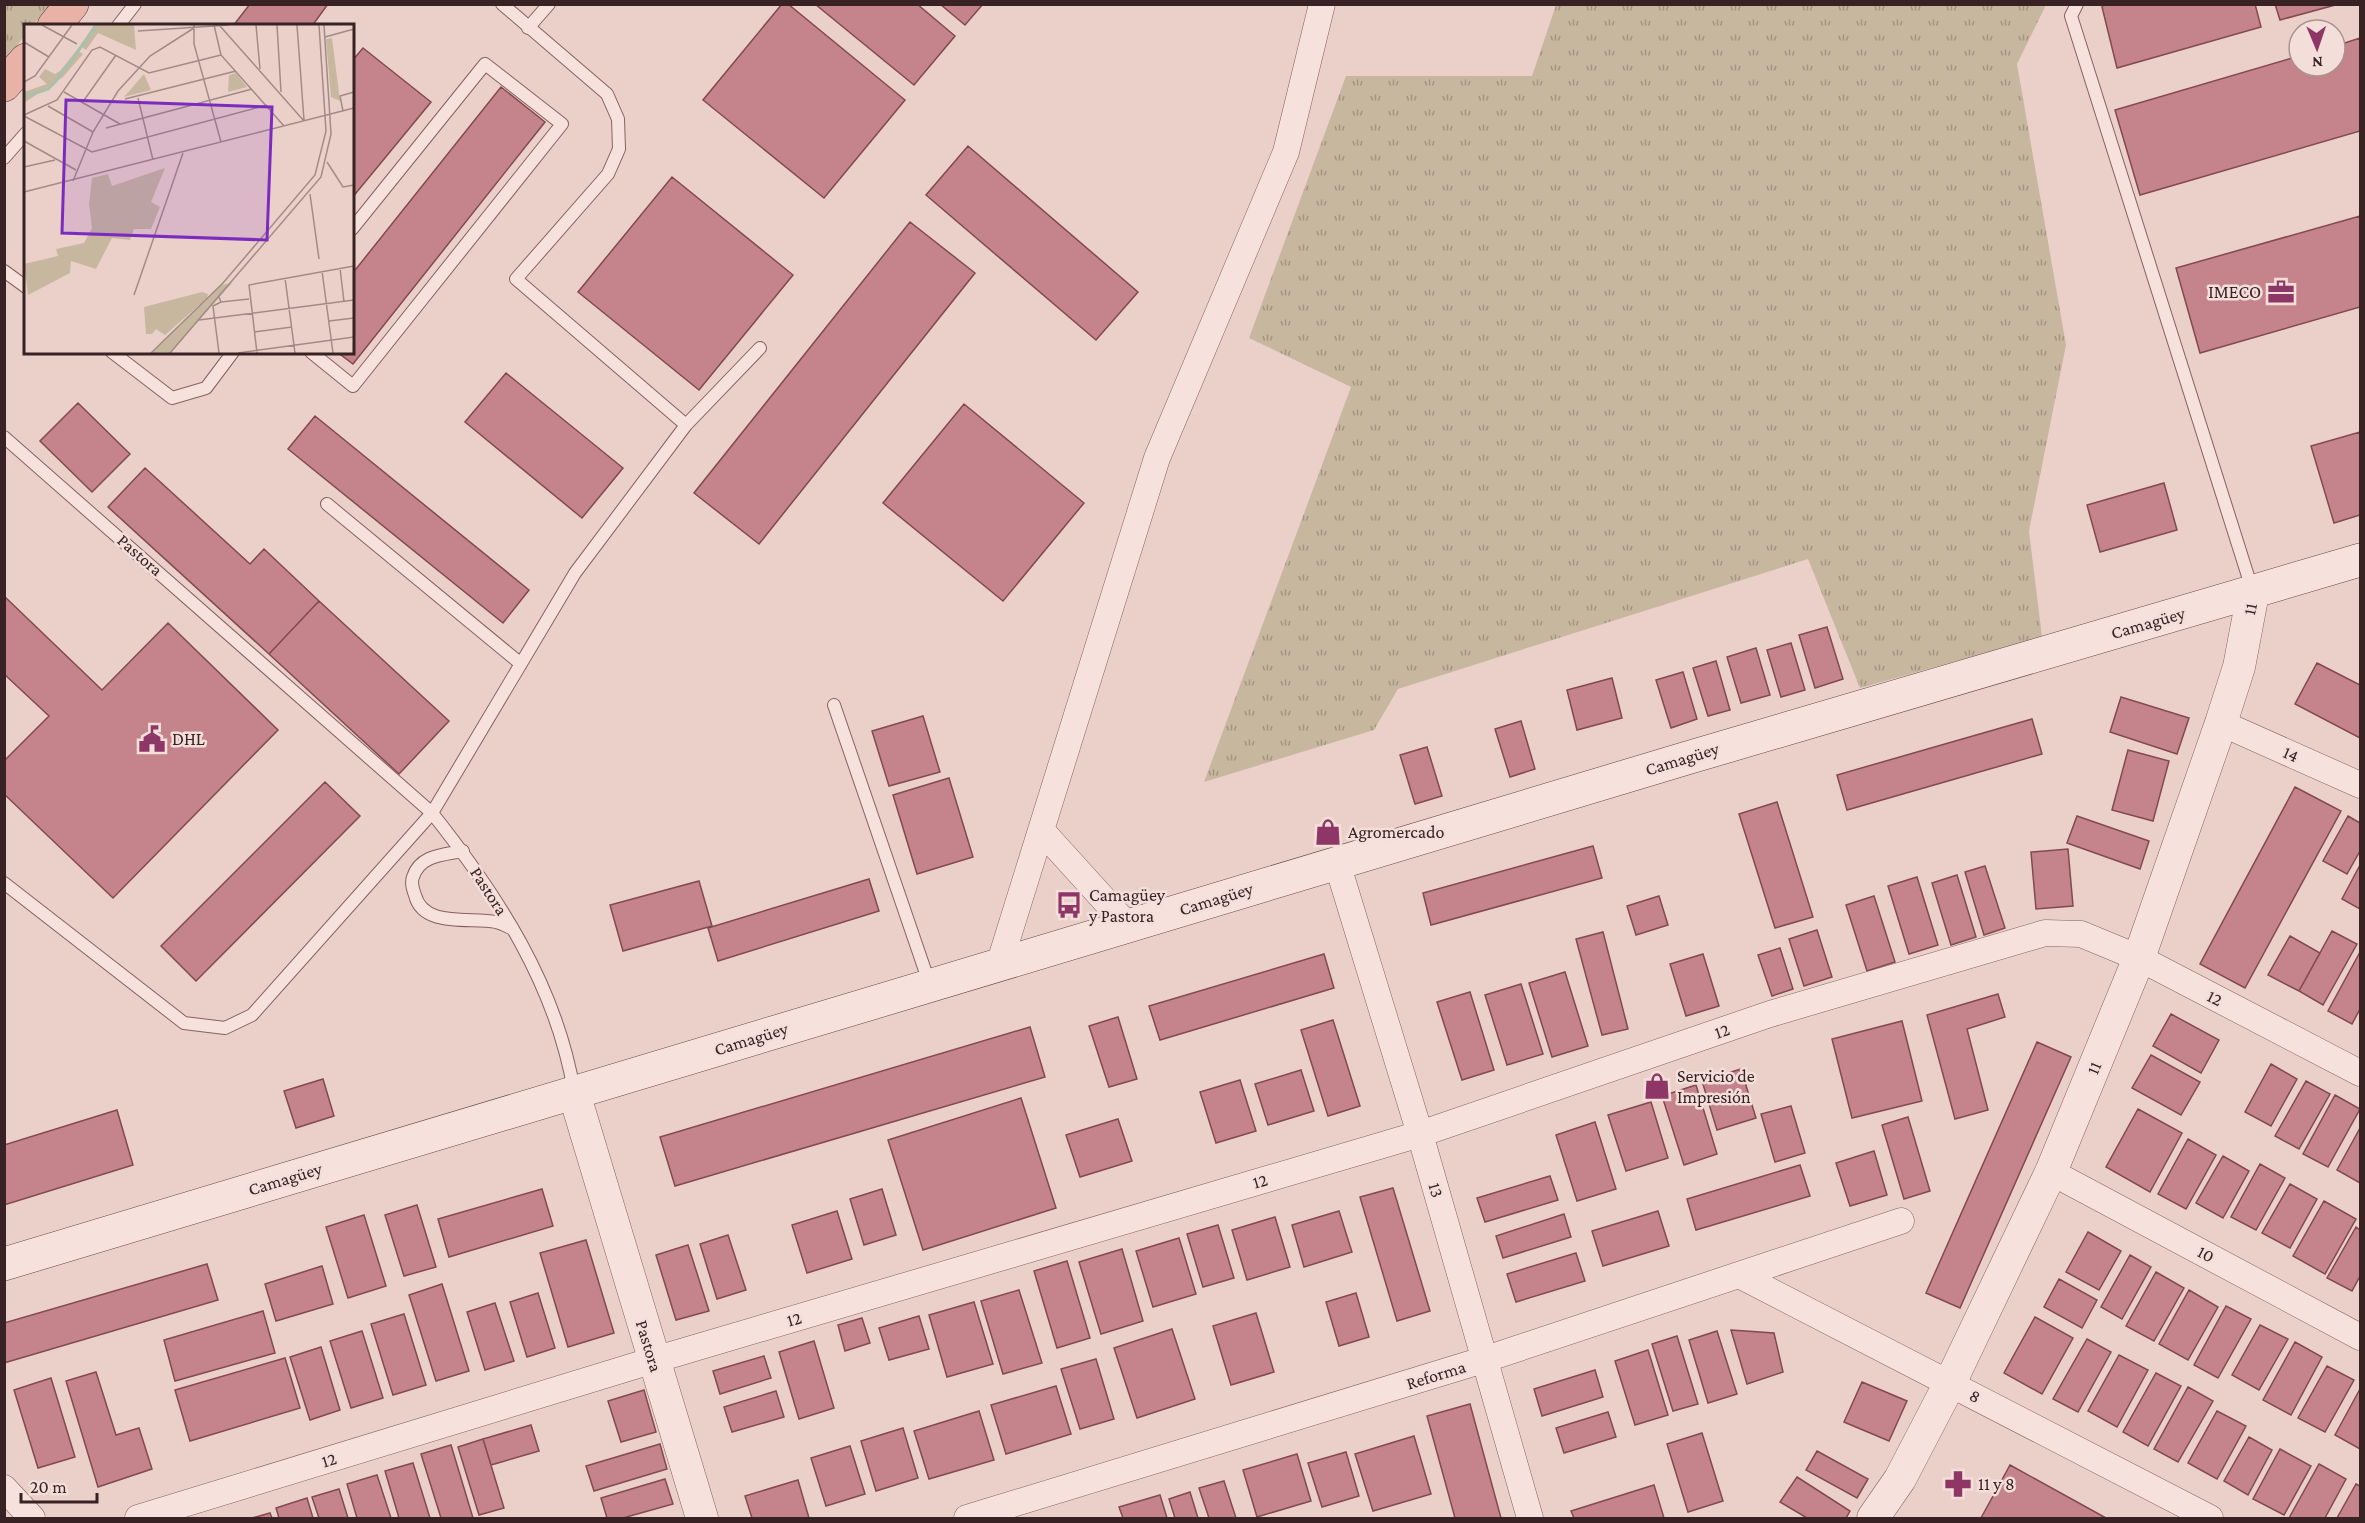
<svg xmlns="http://www.w3.org/2000/svg" width="2365" height="1523" font-family="'Crimson Pro',serif">
	<style>
		.grass { fill: url(#grass-tufts) }
		.building { fill: #c5848b; stroke: #824950; stroke-width: 1.5 }
		.lines { fill: none; stroke-linecap: round; stroke-linejoin: round }
		.service-casing { stroke: #866160; stroke-width: 14 }
		.minor-casing { stroke: #866160; stroke-width: 27 }
		.tertiary-casing { stroke: #866160; stroke-width: 33 }
		.secondary-casing { stroke: #684344; stroke-width: 34 }
		.primary-casing { stroke: #543436; stroke-width: 34 }
		.service { stroke: #f6e1dd; stroke-width: 12 }
		.minor { stroke: #f6e1dd; stroke-width: 26 }
		.tertiary { stroke: #f6e1dd; stroke-width: 32 }
		.secondary { stroke: #f6e1dd; stroke-width: 33 }
		.primary { stroke: #e9b2a7; stroke-width: 33 }
		.labels { text-anchor: middle; dominant-baseline: central; stroke-width: 5; stroke-linejoin: round; paint-order: stroke }
		.poi-label { font-size: 18px; fill: #382223; stroke: #f3ded9; text-anchor: start }
		.street-label { font-size: 18px; fill: #382223; stroke: #f3ded9 }
		.inset-river { fill: none; stroke: #aac0ae; stroke-width: 3 }
		.inset-road { fill: none; stroke: #a38a87; stroke-width: 1.5 }
		.view { fill: #7b2cbf; fill-opacity: 0.15; stroke: #7b2cbf; stroke-width: 3 }
		.inset-edge { fill: none; stroke: #382223; stroke-width: 3 }
	</style>
	<defs>
		<pattern id="grass-tufts" width="24" height="20" patternUnits="userSpaceOnUse" patternTransform="scale(1.5)"><rect width="24" height="20" fill="#c8b79f"/><path d="M3 7l-1-3M5 7V3M7 7l1-3M15 17l-1-3M17 17v-4M19 17l1-3" fill="none" stroke="#a39481"/></pattern>
	</defs>
	<rect width="100%" height="100%" fill="#ebd0ca"/>
	<path class="grass" d="M6 4 50 5 33 25 26 26 25 35 5 61Z
		M1556 5H2046L2017 64 2066 345 2029 531 2042 637 1860 688 1808 559 1398 689 1374 730 1204 782 1351 387 1249 338 1346 76H1532Z"/>
	<path class="building" d="M250 4H328L312 26H233Z
		M782 4H788L905 100 824 198 703 100Z
		M815 4H917L955 36 914 85Z
		M940 4H983L965 25Z
		M2104 4H2255L2261 27 2117 68 2102 7Z
		M2275 4H2339L2280 20Z
		M2360 38V131L2140 195 2115 110 2299 56V66H2335V46Z
		M363 48 431 102 352 198V61Z
		M501 87 545 122 353 364 337 352H352V274Z
		M968 146 1138 292 1096 340 926 195Z
		M672 177 793 275 699 390 578 292Z
		M2360 216V307L2200 353 2176 268Z
		M910 222 975 273 759 544 694 493Z
		M506 373 623 468 582 518 465 422Z
		M78 403 130 454 92 492 40 441Z
		M964 404 1084 503 1003 601 883 503Z
		M315 416 529 590 503 623 288 449Z
		M2360 432V515L2334 523 2311 446Z
		M145 468 250 564 264 549 319 601 269 654 108 507Z
		M2164 483 2177 530 2100 552 2087 505Z
		M4 596 102 690 168 623 278 730 113 898 4 794V761L49 716 4 674Z
		M319 601 449 721 399 774 269 654Z
		M1827 627 1843 679 1815 688 1799 635Z
		M1791 643 1805 690 1781 697 1767 650Z
		M1756 648 1770 695 1741 703 1727 657Z
		M1716 661 1730 710 1708 716 1693 668Z
		M2317 663 2360 685V738L2295 704Z
		M1683 672 1697 719 1671 728 1656 680Z
		M1612 678 1622 718 1577 730 1567 690Z
		M2121 697 2189 718 2177 754 2110 732Z
		M923 716 940 772 889 786 872 731Z
		M2032 719 2042 754 1847 810 1837 775Z
		M1521 721 1535 769 1510 777 1495 729Z
		M1427 747 1442 796 1415 804 1400 755Z
		M2128 750 2169 761 2153 821 2112 810Z
		M949 778 973 857 917 874 893 795Z
		M325 782 360 816 196 981 161 946Z
		M2295 787 2341 811 2245 988 2200 964Z
		M1777 802 1813 917 1775 928 1739 814Z
		M2077 816 2149 841 2140 869 2067 843Z
		M2348 816 2360 823V851L2347 874 2323 861Z
		M1593 846 1602 878 1431 925 1423 893Z
		M2068 849 2073 906 2036 909 2031 852Z
		M2360 865V909L2342 899Z
		M1985 866 2005 928 1984 935 1965 872Z
		M1957 875 1976 937 1951 945 1932 883Z
		M1917 877 1938 945 1909 954 1888 886Z
		M869 879 879 911 718 961 708 928Z
		M699 881 712 926 623 951 610 905Z
		M1659 896 1668 925 1636 935 1627 906Z
		M1874 896 1895 962 1867 971 1846 905Z
		M1817 930 1832 977 1804 986 1789 939Z
		M2332 931 2357 944 2323 1005 2299 991Z
		M1603 932 1628 1029 1602 1035 1576 939Z
		M2290 936 2320 953 2299 991 2268 975Z
		M1780 948 1793 989 1772 996 1758 955Z
		M2360 952V1009L2352 1024 2328 1011Z
		M1324 954 1334 988 1160 1040 1149 1006Z
		M1703 954 1719 1006 1686 1016 1670 964Z
		M1565 972 1588 1046 1552 1057 1529 983Z
		M1521 984 1543 1054 1507 1065 1485 995Z
		M1470 992 1494 1070 1462 1080 1437 1002Z
		M1998 994 2005 1017 1967 1029 1988 1110 1955 1119 1927 1015Z
		M2171 1014 2219 1040 2201 1073 2153 1046Z
		M1118 1017 1137 1079 1109 1087 1089 1026Z
		M1333 1020 1360 1106 1328 1116 1301 1030Z
		M1902 1021 1922 1101 1852 1118 1832 1039Z
		M1030 1027 1045 1077 675 1186 660 1137Z
		M2037 1042 2071 1057 1960 1308 1926 1293Z
		M2151 1055 2200 1082 2181 1115 2132 1088Z
		M2271 1064 2297 1079 2271 1126 2245 1112Z
		M1741 1069 1756 1118 1717 1130 1702 1081Z
		M1301 1070 1314 1111 1268 1125 1255 1084Z
		M323 1079 334 1116 296 1128 284 1091Z
		M1240 1080 1256 1131 1216 1143 1200 1092Z
		M2306 1081 2330 1094 2299 1149 2275 1136Z
		M1696 1085 1717 1154 1684 1165 1662 1096Z
		M2335 1095 2360 1109 2328 1167 2303 1154Z
		M1021 1098 1056 1208 923 1250 888 1140Z
		M1651 1102 1668 1158 1626 1171 1608 1115Z
		M1791 1106 1805 1153 1775 1162 1761 1114Z
		M2138 1109 2182 1133 2150 1192 2106 1167Z
		M117 1110 133 1165 4 1205V1145Z
		M1908 1117 1930 1191 1904 1199 1882 1125Z
		M1118 1119 1132 1161 1080 1177 1066 1135Z
		M1595 1122 1616 1189 1577 1201 1556 1135Z
		M2360 1128V1183L2337 1170Z
		M2188 1139 2216 1155 2186 1209 2158 1194Z
		M1874 1151 1887 1195 1850 1206 1836 1163Z
		M2223 1156 2249 1171 2223 1218 2196 1203Z
		M2260 1164 2285 1178 2256 1230 2231 1217Z
		M1800 1165 1810 1196 1696 1230 1687 1199Z
		M1550 1176 1558 1200 1485 1222 1477 1198Z
		M2290 1184 2317 1199 2290 1248 2262 1233Z
		M1393 1188 1430 1311 1397 1321 1360 1197Z
		M542 1189 553 1226 449 1257 438 1219Z
		M882 1189 896 1235 864 1245 850 1199Z
		M2324 1201 2356 1219 2325 1274 2293 1256Z
		M417 1205 436 1267 404 1276 385 1215Z
		M837 1211 852 1259 807 1273 792 1225Z
		M1339 1211 1352 1252 1304 1267 1292 1225Z
		M1658 1211 1669 1246 1603 1266 1592 1231Z
		M1564 1214 1571 1237 1503 1258 1496 1236Z
		M364 1215 386 1286 348 1298 326 1227Z
		M1275 1217 1290 1267 1247 1280 1232 1230Z
		M1218 1225 1234 1278 1203 1287 1187 1234Z
		M2356 1227 2360 1230V1276L2352 1291 2327 1278Z
		M2088 1232 2121 1251 2099 1290 2066 1272Z
		M728 1235 746 1290 717 1299 700 1244Z
		M1179 1238 1196 1294 1153 1307 1136 1251Z
		M586 1240 614 1333 568 1347 540 1253Z
		M688 1245 709 1311 676 1320 656 1255Z
		M1122 1249 1143 1321 1101 1334 1079 1262Z
		M1576 1253 1585 1281 1516 1302 1507 1274Z
		M2130 1255 2151 1267 2122 1319 2101 1307Z
		M1067 1261 1090 1338 1057 1348 1034 1271Z
		M207 1264 218 1300 4 1363V1323Z
		M322 1266 333 1304 276 1321 265 1284Z
		M2156 1272 2184 1288 2154 1341 2126 1326Z
		M2059 1279 2097 1300 2082 1328 2044 1307Z
		M442 1284 469 1371 436 1381 409 1295Z
		M1019 1290 1042 1363 1003 1374 981 1301Z
		M2189 1290 2218 1307 2188 1360 2159 1344Z
		M538 1293 555 1348 527 1357 510 1302Z
		M1356 1293 1369 1337 1339 1346 1326 1302Z
		M974 1302 993 1364 947 1377 929 1315Z
		M495 1303 514 1361 485 1370 467 1312Z
		M2226 1306 2251 1319 2218 1378 2194 1365Z
		M263 1311 275 1353 175 1381 164 1340Z
		M1256 1313 1274 1372 1231 1385 1213 1326Z
		M404 1314 426 1385 393 1395 371 1324Z
		M919 1316 929 1349 889 1360 879 1328Z
		M2035 1317 2073 1338 2042 1394 2004 1373Z
		M862 1318 870 1343 845 1351 838 1325Z
		M2260 1325 2288 1339 2259 1390 2232 1375Z
		M1172 1329 1195 1399 1137 1418 1114 1348Z
		M1731 1330 1774 1333 1783 1372 1747 1384Z
		M362 1331 383 1398 351 1408 330 1341Z
		M1717 1331 1737 1394 1708 1403 1689 1340Z
		M1677 1336 1698 1404 1673 1411 1652 1344Z
		M2087 1339 2111 1352 2078 1412 2053 1399Z
		M814 1341 834 1408 799 1419 779 1352Z
		M2295 1342 2322 1357 2291 1415 2263 1400Z
		M321 1347 340 1410 310 1420 290 1357Z
		M1648 1350 1668 1415 1635 1425 1615 1361Z
		M2119 1355 2148 1370 2117 1427 2088 1411Z
		M764 1356 771 1378 720 1394 713 1371Z
		M285 1358 300 1408 190 1441 175 1390Z
		M1096 1359 1114 1419 1080 1429 1061 1369Z
		M2327 1366 2354 1380 2325 1432 2298 1418Z
		M1595 1370 1603 1397 1542 1416 1534 1389Z
		M96 1372 116 1435 139 1428 152 1469 98 1487 66 1381Z
		M2156 1373 2181 1386 2148 1446 2123 1432Z
		M51 1378 75 1457 38 1468 14 1390Z
		M1862 1382 1907 1401 1889 1441 1844 1422Z
		M1056 1386 1071 1434 1006 1454 991 1405Z
		M2188 1387 2213 1401 2178 1462 2154 1449Z
		M2360 1389V1449L2335 1435Z
		M644 1390 656 1432 621 1442 608 1401Z
		M776 1391 784 1417 732 1432 724 1407Z
		M1470 1404 1501 1518H1455L1427 1416Z
		M979 1411 994 1460 929 1479 914 1431Z
		M2217 1411 2246 1426 2217 1479 2188 1463Z
		M1608 1412 1616 1437 1564 1453 1556 1428Z
		M531 1425 539 1451 491 1465 483 1439Z
		M903 1428 918 1478 876 1491 861 1441Z
		M1702 1433 1723 1501 1688 1512 1667 1444Z
		M1414 1436 1431 1494 1373 1511 1355 1454Z
		M2249 1437 2272 1450 2248 1495 2224 1481Z
		M483 1439 504 1508 479 1515 458 1447Z
		M660 1444 667 1469 594 1491 586 1466Z
		M451 1445 473 1518H441L421 1454Z
		M850 1446 865 1494 826 1506 811 1458Z
		M2280 1449 2311 1466 2284 1515 2253 1499Z
		M1817 1451 1868 1479 1857 1498 1806 1470Z
		M1346 1452 1359 1496 1322 1507 1308 1463Z
		M1297 1454 1311 1501 1257 1517 1243 1470Z
		M413 1463 430 1518H399L385 1471Z
		M2319 1464 2346 1479 2325 1518H2289Z
		M2010 1465 2106 1518H1981Z
		M377 1475 391 1518H357L347 1484Z
		M1797 1477 1850 1511 1846 1518H1807L1780 1502Z
		M665 1479 673 1504 623 1518H607L601 1498Z
		M798 1480 809 1518H752L745 1496Z
		M1224 1481 1236 1518H1209L1199 1488Z
		M2356 1484 2360 1486V1518H2337Z
		M1654 1485 1664 1518H1574L1571 1511Z
		M339 1489 348 1518H319L312 1497Z
		M1190 1492 1198 1518H1175L1169 1499Z
		M1160 1495 1167 1518H1123L1119 1507Z
		M307 1498 313 1518H279L276 1508Z
		M270 1513 272 1518H252Z"/>
	<g class="lines">
		<defs>
			<path id="service" d="M502 4 607 94 618 119 619 149 608 174 516 279 686 425
				M2077 4 2071 16 2253 592
				M118 26 135 4
				M528 28 549 4
				M4 158 26 133
				M4 271 26 287
				M112 352 172 398 206 388 233 352
				M311 352 353 386 562 124 485 64 352 229
				M4 437 432 813C498 896 556 985 574 1091
				M327 504 521 664
				M834 705 930 985
				M463 851C443 855 420 855 413 877 411 882 413 890 415 895 423 928 470 917 496 922 502 923 508 927 513 929
				M4 883 184 1023 225 1028 252 1015 432 813 575 573 686 425 760 348"/>
			<path id="minor" d="M2221 723 2360 785
				M1041 830 1128 926
				M1337 863 1420 1134 1530 1518
				M999 965 1157 458 1286 152 1322 4
				M2051 1172 2360 1337
				M1739 1275 2210 1518
				M4 1488 32 1518
				M138 1518 654 1360 1420 1134 1770 1014 2045 933 2081 934 2139 958 2360 1073
				M967 1518 1483 1360 1901 1221"/>
			<path id="tertiary" d="M574 1093 702 1518
				M1873 1518 1900 1479 1950 1383 2051 1172 2139 958 2221 723 2239 667 2253 593"/>
			<path id="secondary" d="M4 1264 1687 758 2360 560"/>
			<path id="primary" d="M54 26 72 4
				M4 85 26 60"/>
		</defs>
		<use href="#service" class="service-casing"/>
		<use href="#minor" class="minor-casing"/>
		<use href="#tertiary" class="tertiary-casing"/>
		<use href="#secondary" class="secondary-casing"/>
		<use href="#primary" class="primary-casing"/>
		<use href="#service" class="service"/>
		<use href="#minor" class="minor"/>
		<use href="#tertiary" class="tertiary"/>
		<use href="#secondary" class="secondary"/>
		<use href="#primary" class="primary"/>
	</g>
	<defs>
		<symbol id="office-bare" viewBox="-9 -9 18 18"><path d="M-6-3h4V-5.5h4V-3h4V5H-6ZM-1-4.5V-3h2v-1.5ZM-6 0V1H6V0Z" fill="#8e3665" stroke="#f3ded9" stroke-width="2.5" paint-order="stroke"/></symbol>
		<symbol id="civic-bare" viewBox="-9 -9 18 18"><path d="M-.6-6.5H3V-4.5H.6V-3L4-1V1h2V6H-6V1h2V-1L-.6-3ZM-1.2 2.5V6h2.4V2.5Z" fill="#8e3665" stroke="#f3ded9" stroke-width="2.5" paint-order="stroke"/></symbol>
		<symbol id="shop-bare" viewBox="-9 -9 18 18"><path d="M-5-2.5h2.3a2.7 3.5 0 0 1 5.4 0H5L5.5 6h-11ZM-1.5-2.5h3a1.5 2.3 0 0 0-3 0Z" fill="#8e3665" stroke="#f3ded9" stroke-width="2.5" paint-order="stroke"/></symbol>
		<symbol id="bus-bare" viewBox="-9 -9 18 18"><path d="M-5-6H5V4H4V6H2V4H-2V6H-4V4H-5ZM-3.5-4V0h7V-4ZM-3.5 1.2v1.5H-2V1.2ZM2 1.2v1.5H3.5V1.2Z" fill="#8e3665" stroke="#f3ded9" stroke-width="2.5" paint-order="stroke"/></symbol>
		<symbol id="pharmacy-bare" viewBox="-9 -9 18 18"><path d="M-2-6h4v4h4v4h-4v4h-4v-4h-4v-4h4Z" fill="#8e3665" stroke="#f3ded9" stroke-width="2.5" paint-order="stroke"/></symbol>
	</defs>
	<g fill-rule="evenodd">
		<use href="#office-bare" x="2262" y="273" width="38" height="38"/>
		<use href="#civic-bare" x="133" y="720" width="38" height="38"/>
		<use href="#shop-bare" x="1309" y="813" width="38" height="38"/>
		<use href="#bus-bare" x="1050" y="886" width="38" height="38"/>
		<use href="#shop-bare" x="1638" y="1067" width="38" height="38"/>
		<use href="#pharmacy-bare" x="1939" y="1465" width="38" height="38"/>
	</g>
	<g class="labels">
		<g class="poi-label">
			<text x="2261" y="292" text-anchor="end">IMECO</text>
			<text x="172" y="739">DHL</text>
			<text x="1348" y="832">Agromercado</text>
			<text x="1089" y="895">Camagüey<tspan x="1089" dy="21">y Pastora</tspan></text>
			<text x="1677" y="1076">Servicio de<tspan x="1677" dy="21">Impresión</tspan></text>
			<text x="1978" y="1484">11 y 8</text>
		</g>
		<g class="street-label">
			<text transform="translate(140 555) rotate(41)">Pastora</text>
			<text transform="translate(2250 609) rotate(-79)">11</text>
			<text transform="translate(2148 623) rotate(-16)">Camagüey</text>
			<text transform="translate(2291 754) rotate(24)">14</text>
			<text transform="translate(1682 759) rotate(-17)">Camagüey</text>
			<text transform="translate(489 891) rotate(57)">Pastora</text>
			<text transform="translate(1216 899) rotate(-17)">Camagüey</text>
			<text transform="translate(2215 998) rotate(27)">12</text>
			<text transform="translate(1722 1031) rotate(-19)">12</text>
			<text transform="translate(751 1039) rotate(-17)">Camagüey</text>
			<text transform="translate(2094 1068) rotate(-68)">11</text>
			<text transform="translate(285 1179) rotate(-17)">Camagüey</text>
			<text transform="translate(1260 1181) rotate(-16)">12</text>
			<text transform="translate(1436 1190) rotate(74)">13</text>
			<text transform="translate(2206 1254) rotate(28)">10</text>
			<text transform="translate(794 1319) rotate(-16)">12</text>
			<text transform="translate(649 1346) rotate(73)">Pastora</text>
			<text transform="translate(1436 1375) rotate(-17)">Reforma</text>
			<text transform="translate(1975 1396) rotate(28)">8</text>
			<text transform="translate(329 1460) rotate(-17)">12</text>
		</g>
	</g>
	<g transform="translate(24 24)">
		<rect width="330" height="330" fill="#ebd0ca"/>
		<path d="M70 1H110L112 26 74 9 62 26 56 22ZM308 14 316 77 307 73 302 15ZM212 49 223 63 204 68 205 51ZM120 50 127 66 100 73ZM141 144 127 178 136 183 127 205H110L106 216 88 214 72 245 47 237 46 249 4 271 0 240 34 232 32 225 60 219 68 204 65 180 68 154 84 150 88 162ZM208 259 146 329H127L197 261Z" fill="#c8b79f"/>
		<path d="M53 26 59 30 39 53 0 79V68L23 60 15 53 21 45 31 50 36 47ZM178 268 184 270 183 274 141 311 132 305 128 310H122L120 283Z" fill="#c8b79f"/>
		<path class="inset-river" d="M0 73 24 65 32 57 73 1"/>
		<path class="inset-road" d="M18 1 53 20M170 1V20L197 118M190 1 197 31 260 102M232 1 236 45M253 1 257 68M273 1 280 96M196 2 280 97M114 7 205 1M301 13 330 5M0 18 25 33M0 58 11 52 48 1M40 68 96 100M114 74 129 136M101 75 212 47M58 79 92 31M24 82 69 108M319 87 316 72 330 68M0 91 33 76 68 26 76 23 125 49 197 31M0 92 68 128 243 81M82 104 228 65M0 117 52 146M303 138 319 163 330 161M0 143 31 136M49 157 69 108 94 67 126 32 170 4M0 168 330 84M286 170 295 235M316 244 320 278M298 247 309 329M261 254 271 329M110 271 159 129M195 273 197 278 225 275M175 296 330 276M305 297 330 294M230 308 268 303M127 329 199 259 291 151 302 107 295 1M146 329 297 153 307 110 300 1M195 329 189 282 197 278M214 329 330 313M233 329 225 261 330 242"/>
		<path class="view" d="M42 76 248 83 243 216 38 209Z"/>
		<rect width="330" height="330" class="inset-edge"/>
	</g>
	<rect width="2365" height="1523" fill="none" stroke="#382223" stroke-width="12"/>
	<g transform="translate(2317 48) rotate(178)"><circle r="28" fill="#f3ded9" stroke="#a89390" stroke-width="1.5"/>
	<path d="M0-4.5L10 22L0 15L-10 22Z" fill="#8e3665"/>
	<text y="-9" font-size="16" font-weight="bold" text-anchor="middle" fill="#382223">N</text>
	</g>
	<path d="M21 1493v9h76v-9" fill="none" stroke="#382223" stroke-width="3"/>
	<text x="30" y="1493" font-size="18" fill="#382223" stroke="#f3ded9" stroke-width="4.5" paint-order="stroke">20 m</text>
</svg>
